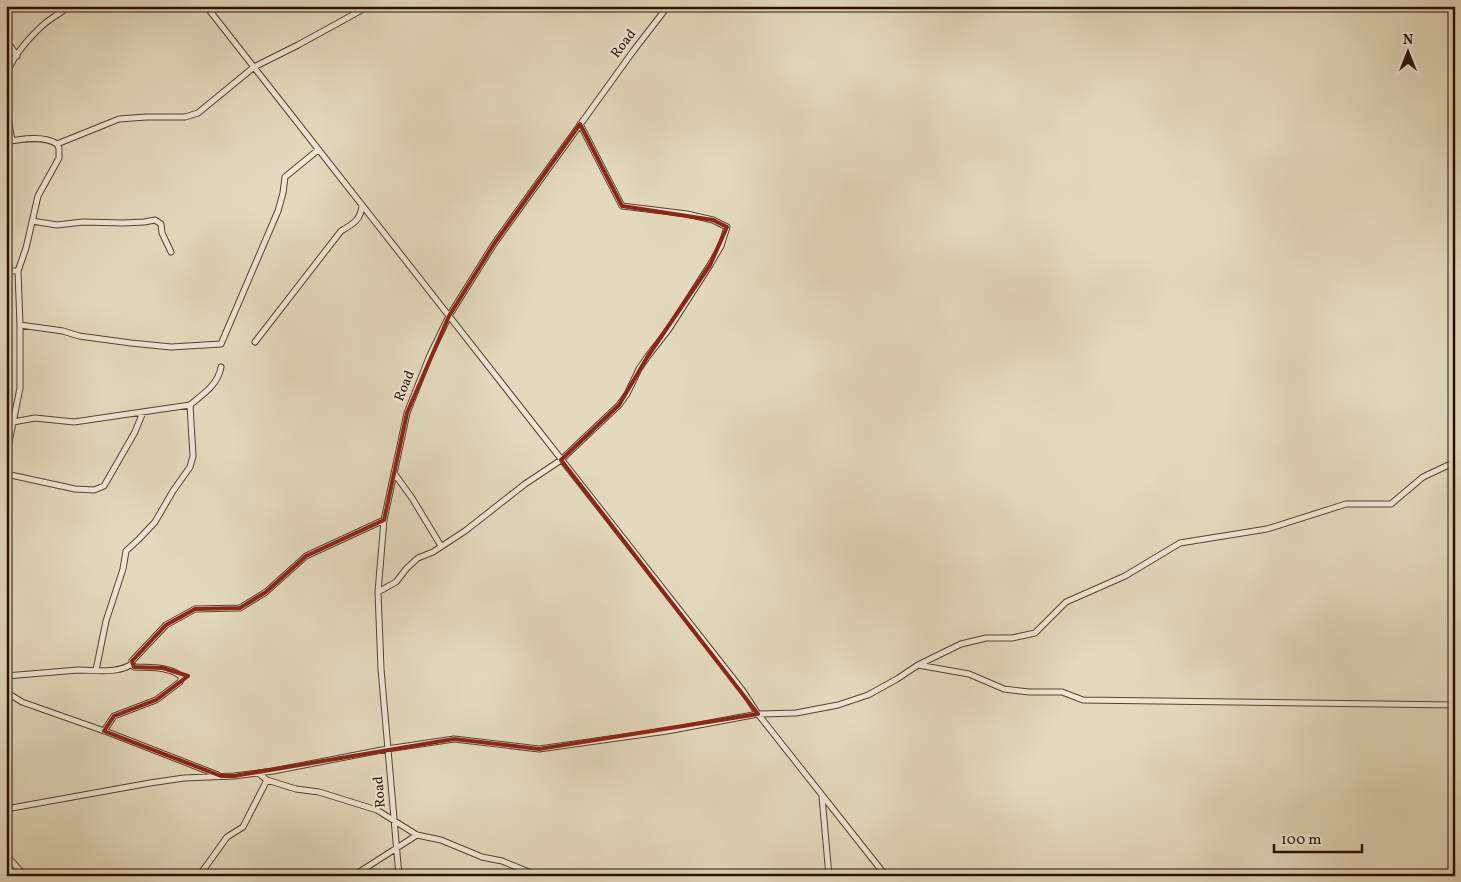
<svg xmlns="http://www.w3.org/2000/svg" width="1461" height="882" font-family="Vollkorn,serif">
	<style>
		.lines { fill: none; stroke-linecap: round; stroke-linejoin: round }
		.street-casing { stroke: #564230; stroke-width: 7 }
		.street { stroke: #ede7d4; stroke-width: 5 }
		.marked { fill: none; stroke: #8f2418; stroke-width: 4; stroke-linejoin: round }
		.labels { text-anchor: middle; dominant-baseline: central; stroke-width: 4.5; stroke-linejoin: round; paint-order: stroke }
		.street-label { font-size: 14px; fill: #271001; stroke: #ede7d4 }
	</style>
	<rect width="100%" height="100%" fill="#e3dabd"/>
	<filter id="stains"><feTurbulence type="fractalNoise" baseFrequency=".004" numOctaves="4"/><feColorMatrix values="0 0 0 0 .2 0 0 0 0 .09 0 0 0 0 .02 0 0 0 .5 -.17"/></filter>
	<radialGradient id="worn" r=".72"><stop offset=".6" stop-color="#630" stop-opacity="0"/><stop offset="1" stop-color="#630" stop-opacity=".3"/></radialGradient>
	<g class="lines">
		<defs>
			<path id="street" d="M206 6 743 691 758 714 886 876
				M6 43 11 47 17 56
				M6 76C12 57 29 38 43 25 51 18 61 13 69 6
				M6 105 12 141
				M6 142C21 139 44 135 57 144L119 119 146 117H185L198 113 254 67 298 45 369 6
				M32 221 57 225 83 222 123 223 144 222 155 220 161 224 162 233 171 252
				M6 273 10 271H18L26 248 38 196 59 158V148L57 144
				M20 325 63 331 79 336 131 343 171 347 221 344 278 211 283 193 285 177 318 150
				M255 342 341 231C353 224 361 220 362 205
				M13 422 35 418 74 422 190 405
				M6 457 20 388V325L18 271
				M394 473 412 498 441 546
				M6 474 75 489 94 490 104 486 135 432 143 412
				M378 592 396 582 407 568 418 558 433 552 465 531 525 484 561 460 619 405 627 394 639 369 648 356 669 329 710 265 721 246 727 227 713 220 687 214 622 206 580 124
				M918 665 961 644 986 638H1012L1035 633 1066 602 1125 576 1180 543 1267 529 1346 504H1391L1423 477 1455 462
				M96 670 106 621 123 569 126 551 139 539 155 522 173 491 190 467 193 456 190 405C203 394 218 385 221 367
				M6 676C30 674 54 672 78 670 95 670 117 674 132 664
				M6 692 22 702 110 733 218 775
				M104 731 114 716 156 700 180 682 182 677C170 666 150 668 134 667L132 664V661L166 625 195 609 240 608 266 592 306 556 384 520
				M267 780 296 789 319 792 377 810 417 835 441 840 482 857 502 861 534 874 544 876
				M822 797 829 876
				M6 809 150 783 184 778 234 776 273 771 387 749 454 739 539 749 667 731 758 714 796 713 838 705 868 695 897 679 918 665 969 674 1004 689 1029 692H1062L1083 700 1455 705
				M6 855 25 876
				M199 876 227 837 243 827 267 780 258 773
				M353 876 417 835
				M399 876 381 669 378 592 384 520 407 413 430 355 449 316 494 244 634 50 668 6"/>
		</defs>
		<use href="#street" class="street-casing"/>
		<use href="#street" class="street"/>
	</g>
	<path class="marked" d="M580 124 622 206 713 220 727 227 710 265 648 356 619 405 561 460 758 714 539 749 454 739 234 776H221L104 731 114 716 156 700 188 676 163 668 134 667 132 661 166 625 195 609 240 608 266 592 306 556 384 520 407 413 449 316 494 244Z"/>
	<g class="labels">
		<g class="street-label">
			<text transform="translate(624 44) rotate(-53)">Road</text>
			<text transform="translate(405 386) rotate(-68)">Road</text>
			<text transform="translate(380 792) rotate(-95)">Road</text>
		</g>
	</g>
	<rect width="1461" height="882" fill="none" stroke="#e3dabd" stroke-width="25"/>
	<rect x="8" y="8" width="1446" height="867" fill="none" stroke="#271001" stroke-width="2.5"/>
	<rect x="12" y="12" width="1436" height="857" fill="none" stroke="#271001"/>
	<g transform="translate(1408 52)" stroke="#ede7d4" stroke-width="4" paint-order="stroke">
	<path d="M0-4L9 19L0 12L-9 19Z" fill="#271001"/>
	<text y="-8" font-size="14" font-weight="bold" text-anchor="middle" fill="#271001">N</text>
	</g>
	<path d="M1274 844v8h88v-8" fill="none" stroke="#271001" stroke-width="2.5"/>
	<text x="1281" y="844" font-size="15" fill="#271001" stroke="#ede7d4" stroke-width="4" paint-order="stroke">100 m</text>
	<rect width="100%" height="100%" filter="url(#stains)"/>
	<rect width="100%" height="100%" fill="url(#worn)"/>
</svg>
